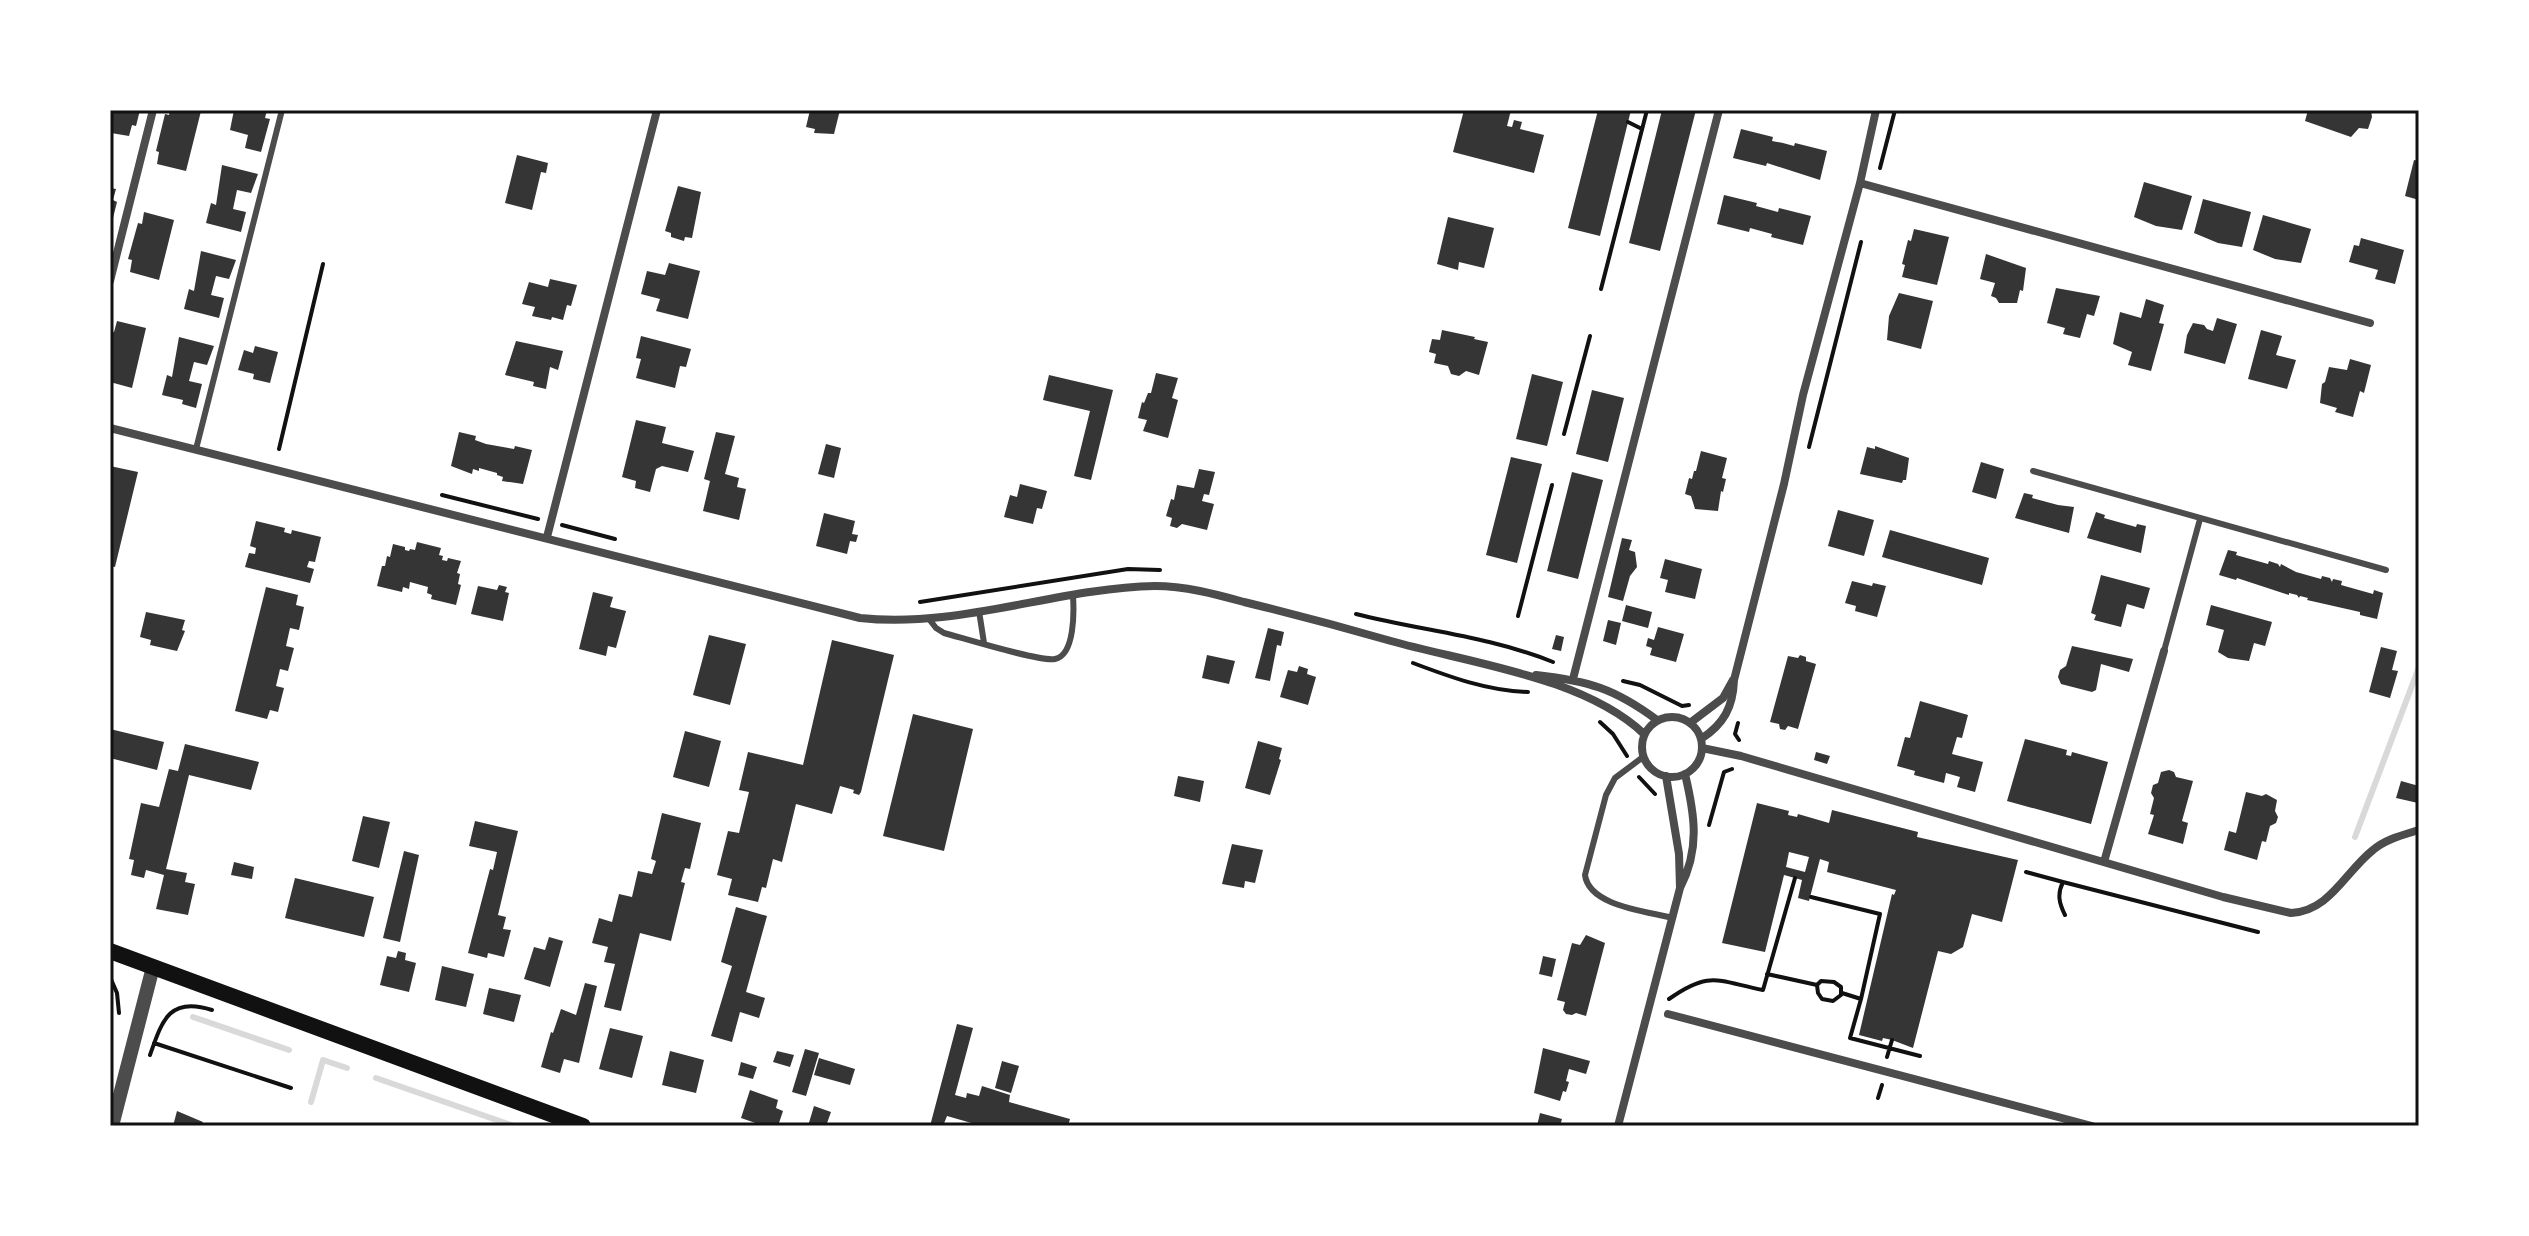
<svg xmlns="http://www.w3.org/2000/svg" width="2529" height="1236" font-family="'PT Sans',sans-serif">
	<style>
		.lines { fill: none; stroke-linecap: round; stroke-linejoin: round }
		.stream { stroke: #d9d9d9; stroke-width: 6 }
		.building { fill: #353535; fill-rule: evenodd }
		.path { stroke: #111; stroke-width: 4 }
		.service { stroke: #4c4c4c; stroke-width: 6 }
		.minor { stroke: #4c4c4c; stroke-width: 8 }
		.tertiary { stroke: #4c4c4c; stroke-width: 14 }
		.secondary { stroke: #111; stroke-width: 16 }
		.neatline { fill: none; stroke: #111; stroke-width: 3 }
	</style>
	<rect width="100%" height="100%" fill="#fff"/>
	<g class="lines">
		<path class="stream" d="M2355 837 2419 667
			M193 1017 289 1050
			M376 1078 514 1126
			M311 1102 323 1060 347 1068"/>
	</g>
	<path class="building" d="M110 110H140L136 126 132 125 129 136 111 133Z
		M170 110 201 111 186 171 157 164 159 152 156 151 165 114 169 115Z
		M234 110H267L265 118 270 119 261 152 245 148 248 135 230 130Z
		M810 110H840L834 134 814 133 815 129 806 127Z
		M1464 110H1511L1507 126 1512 127 1514 120 1522 122 1520 129 1544 135 1534 173 1453 152Z
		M1598 110H1631L1600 236 1568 228Z
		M1662 110H1696L1660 251 1629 243Z
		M2308 110H2371L2372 117 2368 129 2359 128 2351 137 2305 121Z
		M1741 129 1773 137 1772 141 1783 143 1794 146 1795 143 1827 151 1820 180 1767 163 1766 166 1733 158Z
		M517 155 548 163 546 173 541 172 532 210 505 203Z
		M2414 160 2419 161V200L2405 196Z
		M222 165 258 174 251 193 237 190 233 209 246 212 241 232 206 223 211 203 216 205Z
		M2144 182 2192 196 2182 230 2156 226 2134 217Z
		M678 186 701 192 692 238 685 237 684 241 671 237V233L665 231Z
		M110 188 116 189 113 200 117 202 111 226Z
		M1724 195 1757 203 1756 206 1778 212 1779 208 1811 216 1803 245 1771 237 1772 234 1750 228 1749 232 1717 224Z
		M2203 199 2251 212 2242 247 2218 243 2194 233Z
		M144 212 174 220 159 280 130 272 132 260 128 259 138 223 142 224Z
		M2263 215 2311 229 2301 263 2275 259 2253 250Z
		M1448 217 1494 228 1484 268 1459 262 1458 270 1437 264Z
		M1914 229 1949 237 1937 285 1902 277 1905 265 1902 264 1908 240 1911 241Z
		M2361 238 2404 250 2395 284 2375 279 2378 270 2349 262 2354 245 2359 246Z
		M201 251 236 260 229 279 216 276 211 295 224 298 219 318 184 309 189 289 194 291Z
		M1986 254 2026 268 2023 291 2020 290 2017 303H1999L1996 298 1991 296 1995 283 1980 279Z
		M669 263 700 271 688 319 656 311 660 299 641 294 647 271 665 275Z
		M550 279 577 285 571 306 567 305 563 320 552 317 551 320 532 316 535 307 522 304 529 282 548 287Z
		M2056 288 2100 296 2094 316 2087 314 2080 338 2063 334 2065 328 2047 323Z
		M1899 293 1933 301 1921 349 1887 340 1889 316Z
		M2146 299 2164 305 2159 323 2164 324 2151 371 2128 365 2132 352 2113 344 2120 312 2141 318Z
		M2217 318 2237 324 2225 364 2184 353 2187 335 2193 323 2204 325 2207 329 2213 331Z
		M117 321 146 328 132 388 110 382V333L114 332Z
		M1442 330 1475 337 1474 339 1488 342 1479 375 1466 371 1459 376 1451 374 1448 366 1434 363 1436 354 1429 352 1432 339 1440 340Z
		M2261 330 2282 336 2276 355 2296 360 2287 389 2248 379Z
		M641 336 691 349 686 367 680 366 675 388 636 378 641 359 636 358Z
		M179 337 214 346 207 365 194 362 189 381 202 384 196 408 182 404 183 400 162 395 167 375 172 377Z
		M516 341 563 351 558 370 550 367 546 389 533 386 534 382 505 375Z
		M255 346 278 352 270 383 253 379 254 374 238 370 244 350 253 353Z
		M2350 359 2371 365 2364 393 2360 391 2353 417 2335 412 2337 408 2320 403 2322 384 2325 382 2329 367 2347 370Z
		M1156 373 1178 378 1172 398 1178 400 1168 438 1143 431 1147 420 1138 418 1142 402 1144 403 1148 393H1151Z
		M1532 374 1563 382 1547 446 1516 439Z
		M1049 375 1113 390 1091 480 1074 476 1090 411 1043 400Z
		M1592 390 1624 398 1608 462 1576 454Z
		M636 420 666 427 662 443 694 451 688 472 662 466 656 469 650 492 635 488 636 481 622 477Z
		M459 432 476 436 475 440 486 444 514 449 515 446 532 450 523 484 502 481 503 477 497 475V473L479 468V471L473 469 472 474 451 466Z
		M716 432 735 436 725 474 739 478 737 487 746 489 739 520 703 511 710 481 704 479Z
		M826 444 841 448 834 478 818 474Z
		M1875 446 1909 458 1906 480H1903L1902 483 1860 474 1867 447 1875 449Z
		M1701 451 1727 458 1722 478 1726 479 1723 492 1721 491 1718 511 1695 509 1691 496 1685 494 1689 478 1692 479 1694 471H1696Z
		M1511 457 1542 464 1517 563 1486 555Z
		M1981 462 2004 469 1996 499 1972 492Z
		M110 466 138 472 115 567 110 566Z
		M1199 469 1215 472 1209 495 1204 494 1202 501 1214 504 1207 530 1182 524 1177 528 1170 526 1172 518 1166 516 1171 499 1174 500 1177 485 1194 488Z
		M1572 472 1603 480 1578 579 1547 571Z
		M1020 484 1047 491 1042 509 1037 508 1033 524 1004 517 1010 495 1017 497Z
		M2024 493 2033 495 2032 498 2058 505 2074 507 2069 533 2015 518Z
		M1838 510 1874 520 1864 556 1828 546Z
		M2096 512 2105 515 2104 518 2136 527 2137 524 2146 526 2141 553 2087 538Z
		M824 513 855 521 852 534 858 535 856 542 850 541 847 554 816 546Z
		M256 521 285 528 284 532 291 534 292 530 321 537 315 562 309 561 307 567 314 569 310 583 245 567 249 553 255 554 256 548 250 546Z
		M1890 530 1989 558 1982 585 1882 557Z
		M1622 538 1632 540 1629 550 1635 552 1637 567 1630 576 1623 601 1608 597Z
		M417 542 441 548 439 555 443 556 442 560 447 561 448 558 461 561 457 573 460 574 458 584 461 585 456 605 431 599 432 595 427 593 428 587 410 582 409 589 403 587 402 592 377 586 382 566H385L387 556 390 557 393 544 405 547V550L409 551 410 549 415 550Z
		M2228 550 2237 552 2236 555 2268 564 2269 561 2278 564 2280 567 2281 564 2296 572 2321 579 2322 576 2330 578 2332 582 2333 579 2342 581 2341 585 2373 594 2374 590 2383 593 2377 619 2360 615V612L2307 600 2308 598 2300 596 2299 598 2297 595 2289 593V595L2237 578 2236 580 2219 575Z
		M1665 559 1702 569 1695 599 1665 592 1668 580 1660 578Z
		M2101 575 2150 588 2144 609 2127 604 2121 627 2094 620 2096 615 2091 613Z
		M1852 581 1872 586 1873 583 1886 586 1877 617 1855 611 1856 606 1845 603Z
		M499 585 507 587 505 592 509 593 503 621 471 614 478 586 497 590Z
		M266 587 298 595 296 605 304 607 299 630 290 628 286 646 294 648 288 671 280 669 276 686 284 688 278 712 270 710 267 719 235 711Z
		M593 592 613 597 610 607 626 611 616 648 608 646 606 656 579 649Z
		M1626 605 1652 612 1648 628 1622 621Z
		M2211 605 2272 622 2265 646 2254 643 2249 661 2228 658 2218 652 2224 630 2206 625Z
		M146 612 185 620 182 630 185 631 177 651 150 645 151 640 140 637Z
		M1608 620 1621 623 1616 645 1603 641Z
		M1658 627 1684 634 1676 662 1650 655 1652 648 1646 646 1648 638 1654 640Z
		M1268 628 1284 632 1281 646 1277 645 1270 681 1255 678Z
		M709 635 746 644 730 705 693 695Z
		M1556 635 1564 637 1561 651 1552 649Z
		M832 640 894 655 861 792 859 795 853 793 854 790 840 786 832 814 796 804 782 862 773 859 766 888 762 887 758 902 728 895 732 879 717 875 728 831 739 833 749 792 739 790 748 752 803 765Z
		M2072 646 2133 659 2129 672 2101 664 2096 690 2092 692 2061 684 2058 677 2060 670 2066 666Z
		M2381 647 2397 651 2392 670 2398 671 2390 698 2369 692Z
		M1207 655 1235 661 1229 684 1202 678Z
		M1800 655 1806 657V661L1816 664 1798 729 1788 726 1785 730 1780 729 1779 724 1770 722 1788 656 1798 658Z
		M1299 666 1308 669 1307 674 1316 677 1308 705 1280 697 1288 670 1297 672Z
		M1920 701 1968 715 1962 738 1957 737 1952 754 1983 762 1975 792 1957 787 1960 777 1946 773 1944 783 1914 775 1915 771 1897 766 1905 737 1910 738Z
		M913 714 973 729 944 851 883 836Z
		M110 729 164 742 157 770 110 758Z
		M685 731 721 741 709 787 673 777Z
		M2025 739 2067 750 2066 755 2071 756 2072 752 2108 762 2091 824 2007 801Z
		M1258 741 1282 748 1279 759 1281 760 1270 795 1245 788Z
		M185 744 259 762 251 790 189 775 166 869 187 873 185 882 195 884 188 915 156 909 164 875 146 870 144 878 131 875 134 860 129 859 141 803 159 807 169 769 178 771Z
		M1816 752 1830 756 1827 764 1814 760Z
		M2169 770 2174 772 2176 777 2193 781 2182 821 2188 823 2183 844 2148 834 2154 815 2150 814 2154 798 2151 793 2153 785 2158 783 2161 772Z
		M1178 776 1204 781 1200 802 1174 796Z
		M2401 781 2419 786 2418 803 2396 798Z
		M2246 792 2262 796 2266 794 2277 800 2275 811 2278 817 2276 823 2270 826 2266 842 2262 841 2257 860 2224 850 2229 831 2236 833Z
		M1757 803 1789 811 1788 815 1797 817 1798 814 1829 823 1832 810 1918 832 1917 837 2018 860 2002 922 1972 914 1963 947 1951 954 1938 951 1913 1048 1892 1040 1883 1038 1882 1041 1859 1035 1892 894 1894 895 1896 890 1827 872 1829 862 1820 859 1809 901 1798 898 1802 880 1784 875 1765 952 1722 943ZM1789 852 1809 857 1805 872 1786 867Z
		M662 813 701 823 690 869 685 868 681 882 685 883 671 941 640 933 621 1011 604 1007 615 964 604 962 608 947 592 943 599 918 612 922 619 894 632 897 638 871 652 874 656 861 651 859Z
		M363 816 390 822 379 868 352 861Z
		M475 821 518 831 498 915 506 917 503 929 511 930 504 957 488 953 487 958 468 953 490 869 493 870 497 852 469 846Z
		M1232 844 1263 850 1255 883 1245 881 1244 888 1222 884Z
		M404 851 419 855 400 942 383 938Z
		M234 862 254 867 252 879 231 875Z
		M295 878 374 897 364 937 285 918Z
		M736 907 767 916 746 992 765 998 759 1018 740 1012 732 1042 711 1036 732 966 721 962Z
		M1586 935 1605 943 1586 1016 1576 1013 1572 1015 1566 1014 1563 1010 1565 1002 1557 1000 1572 943 1580 945Z
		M549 937 563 941 550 987 524 979 534 947 545 950Z
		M398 951 406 953 405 960 416 963 409 992 380 985 387 956 396 958Z
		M1543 956 1556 959 1552 977 1539 974Z
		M442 966 474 974 466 1007 435 1000Z
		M585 983 597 986 579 1063 564 1059 560 1073 541 1067 551 1032 553 1033 561 1009 576 1015Z
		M489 988 521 995 514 1022 483 1014Z
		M957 1024 973 1028 955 1095 966 1098 967 1093 979 1096 982 1086 1010 1095 1009 1102 1070 1119 1068 1126H982L947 1116 943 1126H930Z
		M610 1028 643 1036 632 1078 599 1069Z
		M1543 1048 1590 1061 1586 1074 1569 1069 1566 1081 1569 1082 1566 1092 1563 1091 1560 1101 1534 1093Z
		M805 1049 819 1053 806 1096 792 1092Z
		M670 1051 704 1060 696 1093 662 1085Z
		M777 1051 794 1055 790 1067 773 1062Z
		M819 1058 855 1069 850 1085 814 1075Z
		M1002 1061 1019 1066 1011 1093 995 1088Z
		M741 1062 757 1067 753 1079 738 1075Z
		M750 1090 778 1100 776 1108 783 1111 778 1126 771 1123 770 1126H764L741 1118Z
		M814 1106 831 1112 826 1126H808Z
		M177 1111 203 1122 201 1126H173Z
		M1540 1113 1562 1119 1560 1126H1537Z"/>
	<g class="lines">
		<path class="path" d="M1628 122 1642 129
			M1880 168 1895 110
			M1601 289 1647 110
			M1564 434 1590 336
			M1809 447 1861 242
			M279 449 323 264
			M442 495 538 519
			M562 525 615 539
			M920 602 1128 569 1160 570
			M1356 614C1423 631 1488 636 1553 662
			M1518 616 1552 485
			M1413 663C1450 677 1488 691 1528 692
			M1623 681 1640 685 1682 706 1689 705
			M1600 722 1613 734 1627 756
			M1738 723 1735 734 1739 740
			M1639 777 1655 794
			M1709 825 1724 772 1732 769
			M2026 872 2063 882C2057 894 2059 903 2065 915
			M2063 882 2258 932
			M1811 897 1880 914 1861 999
			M1767 974 1817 985 1821 981 1834 982 1841 987V995L1833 1001 1822 999 1818 993 1817 985
			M110 977 117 993 119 1013
			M1842 993 1861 999 1850 1038 1920 1056
			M1669 999C1710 970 1717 981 1763 990L1795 878
			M154 1043 291 1088
			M150 1055C162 1021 169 996 212 1010
			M1887 1057 1892 1040
			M1878 1098 1882 1085"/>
		<path class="service" d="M196 449 282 110
			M2033 471 2386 570
			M979 611 984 643
			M929 619 936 628 944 633C963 638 1040 662 1055 659 1075 655 1074 611 1073 596
			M2164 651 2200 519
			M1643 757 1615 778 1606 795 1585 875C1589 906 1646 911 1673 918"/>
		<path class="minor" d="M1860 183 2370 323
			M110 281 153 110
			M110 428 860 618C959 629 1056 588 1155 586 1185 586 1215 594 1244 602 1293 614 1342 627 1391 641 1469 663 1584 677 1644 734
			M547 537 657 110
			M1536 675C1588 681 1614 688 1657 720
			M1573 679 1719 110
			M1642 747a30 30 0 1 1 60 0a30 30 0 1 1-60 0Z
			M1690 723 1723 698 1733 680
			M1701 739C1724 724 1733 707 1734 680L1784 484 1803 395 1860 183 1876 110
			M1702 748 1741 756 2223 897 2291 913C2330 911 2345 872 2373 850 2386 839 2403 835 2419 830
			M1666 776 1679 854 1680 888
			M2104 862 2164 651
			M1668 1014 2092 1126
			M1618 1126 1680 888C1700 849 1695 816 1685 774"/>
		<path class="tertiary" d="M112 1126 153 967"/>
		<path class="secondary" d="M110 951 583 1126"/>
	</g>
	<rect width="2529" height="1236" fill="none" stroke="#ffffff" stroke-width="224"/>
	<rect x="112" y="112" width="2305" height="1012" class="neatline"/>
</svg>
